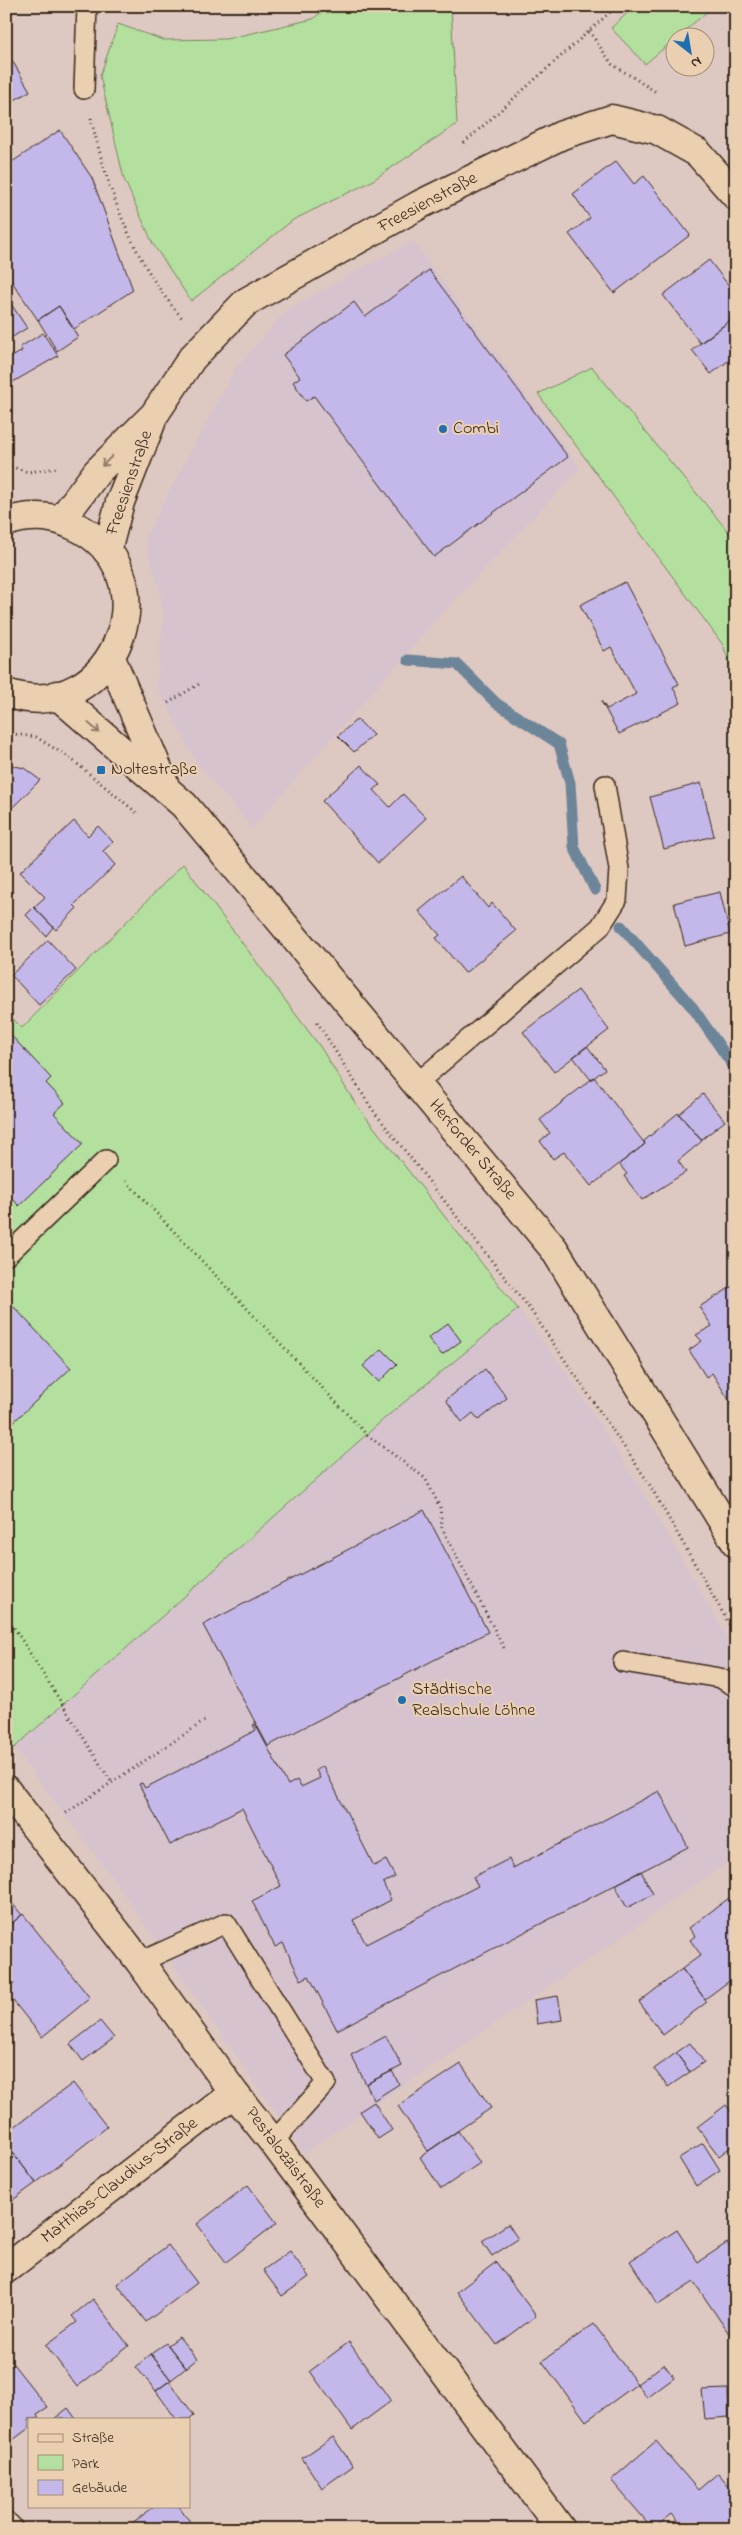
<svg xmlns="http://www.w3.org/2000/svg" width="742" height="2535" font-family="'Indie Flower',sans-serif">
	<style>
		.built { fill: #d6c3ce }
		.green { fill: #b3e09f; stroke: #77855e }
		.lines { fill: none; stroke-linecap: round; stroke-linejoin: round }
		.stream { stroke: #6d8599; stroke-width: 11 }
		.building { fill: #c3b8e9; stroke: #3b2a1e }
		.service-casing { stroke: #3b2a1e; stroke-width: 22 }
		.minor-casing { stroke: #3b2a1e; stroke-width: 31 }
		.secondary-casing { stroke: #3b2a1e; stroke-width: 31 }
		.path { stroke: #3b2a1e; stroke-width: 3; stroke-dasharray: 1 4; stroke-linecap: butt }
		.service { stroke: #eacfb1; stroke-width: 19 }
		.minor { stroke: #eacfb1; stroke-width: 28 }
		.secondary { stroke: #eacfb1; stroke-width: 28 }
		.oneway { stroke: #927c68 }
		.poi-dot { fill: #1f6fb2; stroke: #eacfb1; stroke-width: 2 }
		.labels { text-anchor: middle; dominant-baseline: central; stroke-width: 4; stroke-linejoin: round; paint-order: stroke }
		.street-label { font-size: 18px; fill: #3b2a1e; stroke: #eacfb1 }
		.poi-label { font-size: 18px; fill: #3b2a1e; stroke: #eacfb1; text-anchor: start }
	</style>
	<rect width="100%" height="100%" fill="#dec8c2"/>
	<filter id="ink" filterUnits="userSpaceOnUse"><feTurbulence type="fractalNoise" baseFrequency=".02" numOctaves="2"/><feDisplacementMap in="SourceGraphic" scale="10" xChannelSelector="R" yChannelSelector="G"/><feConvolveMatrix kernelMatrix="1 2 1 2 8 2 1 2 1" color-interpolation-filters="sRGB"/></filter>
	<g filter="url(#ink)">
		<path class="built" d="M413 241 580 468 436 620 252 828 196 761 157 687 163 619 160 590 146 545 147 534 235 369 289 308Z
			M518 1309 566 1372 645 1496 736 1653V1856L614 1942 304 2153 109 1873 14 1748 385 1418Z"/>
		<path class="green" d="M329 6H451L457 124 370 182 293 220 191 301 153 244 124 179 100 76 118 24 163 40 226 39 313 19Z
			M635 6H714L645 64 611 28Z
			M592 367 736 541V681L723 645 538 394Z
			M183 864 321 1048 357 1106 518 1309 385 1418 14 1748 6 1739V1012L22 1028Z"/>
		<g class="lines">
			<path class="stream" d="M408 660 457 664 496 703 559 744 570 783 574 847 595 890
				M621 926 693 1008 736 1070"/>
		</g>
		<path class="building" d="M6 50 30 91 6 105Z
			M60 130 92 178 133 290 74 329 59 306 38 320 6 273V166Z
			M616 161 634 184 644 176 690 235 614 293 569 234 590 218 573 194Z
			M709 260 736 295V316L700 343 663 295Z
			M429 270 568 457 434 557 314 396 306 401 293 382 300 377 283 355 354 302 365 317Z
			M7 298 27 328 6 341V299Z
			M59 306 78 337 57 351 38 320Z
			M732 319 736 324V355L711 374 692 350Z
			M43 333 58 356 6 386V349L12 357 22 351 20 347Z
			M625 582 679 684 673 687 681 703 619 734 601 701 607 709 636 694 611 647 604 651 580 605Z
			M357 719 373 735 354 752 338 736Z
			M6 764 24 768 40 780 6 814Z
			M361 765 380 785 374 790 390 807 403 794 426 818 378 863 322 801Z
			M701 783 714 836 664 849 650 797Z
			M74 821 88 836 98 826 113 842 103 851 115 865 74 905 77 908 56 930 34 907 45 897 20 872Z
			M461 876 488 908 492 903 516 931 465 973 436 938 440 935 419 911Z
			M720 892 730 934 685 946 674 903Z
			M34 907 53 927 46 936 26 915Z
			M48 940 76 970 39 1005 11 975Z
			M578 990 609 1030 554 1072 523 1032Z
			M6 1030 51 1078 46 1083 65 1103 54 1113 83 1144 19 1206 13 1199 6 1205Z
			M587 1046 605 1069 591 1080 573 1057Z
			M594 1077 645 1144 591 1186 564 1152 553 1159 540 1141 550 1133 540 1120Z
			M703 1094 725 1121 701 1140 679 1114Z
			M678 1113 702 1141 678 1161 686 1172 642 1200 624 1176 627 1174 619 1164 645 1144 644 1141Z
			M736 1284V1411L712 1373 706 1377 689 1350 702 1341 696 1335 712 1326 699 1307Z
			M14 1307 71 1368 6 1429V1314Z
			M448 1323 461 1341 442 1355 428 1338Z
			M382 1349 397 1364 379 1382 363 1366Z
			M485 1369 507 1398 479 1420 473 1413 462 1422 446 1400Z
			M424 1510 488 1632 268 1746 203 1625Z
			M255 1724 288 1785 297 1780 301 1787 320 1778 316 1770 323 1766 374 1866 386 1860 395 1877 383 1883 391 1900 353 1920 366 1944 478 1886 473 1877 509 1859 513 1868 659 1791 688 1847 337 2030 309 1976 301 1980 283 1943 275 1947 252 1901 281 1886 242 1808 170 1845 139 1784 142 1783 145 1788 256 1730 253 1725Z
			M641 1871 653 1894 627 1908 615 1885Z
			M6 1896 22 1915 6 1928Z
			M729 1898 736 1906V1976L705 1999 682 1969 701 1955 690 1940 695 1936 689 1928Z
			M23 1914 90 1998 42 2037 6 1992 14 1984 6 1974V1928Z
			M682 1969 707 2002 663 2035 639 2002Z
			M558 1996 562 2020 537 2024 534 2000Z
			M100 2021 114 2038 83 2061 70 2044Z
			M386 2036 402 2066 366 2084 351 2055Z
			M690 2043 704 2062 690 2072 676 2053Z
			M676 2053 690 2072 668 2087 654 2069Z
			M461 2064 491 2108 428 2151 398 2106Z
			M392 2071 399 2084 374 2100 366 2084Z
			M73 2083 107 2127 36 2183 6 2144V2133Z
			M374 2102 392 2130 378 2139 360 2111Z
			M726 2105 736 2118V2143L719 2156 697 2127Z
			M458 2131 480 2163 441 2189 420 2157Z
			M703 2143 720 2170 696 2186 679 2158Z
			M6 2144 36 2183 6 2205Z
			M248 2185 277 2223 226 2262 197 2224Z
			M508 2224 518 2239 492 2256 482 2241Z
			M677 2230 698 2262 727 2243 736 2255V2344L694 2282 658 2305 630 2261Z
			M168 2245 197 2283 146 2322 117 2284Z
			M290 2251 309 2277 282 2296 263 2270Z
			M496 2262 536 2316 497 2345 457 2292Z
			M93 2299 129 2346 77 2387 46 2345 77 2322 72 2316Z
			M594 2324 637 2384 586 2421 542 2361Z
			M179 2337 197 2359 186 2368 168 2345Z
			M349 2342 391 2401 352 2430 310 2371Z
			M166 2343 186 2368 171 2380 151 2354Z
			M151 2354 171 2380 156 2391 136 2367Z
			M13 2364 48 2408 37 2415 39 2419H29V2428L13 2440 10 2437 6 2440V2369Z
			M664 2364 674 2378 647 2398 637 2384Z
			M169 2381 194 2415 189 2419H176L156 2391Z
			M728 2389 729 2417 705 2419 702 2390Z
			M68 2408 76 2419H54Z
			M333 2437 353 2466 322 2488 302 2458Z
			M656 2441 698 2490 718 2473 736 2494V2529H685L672 2514 653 2529 611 2480Z
			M155 2506H179L195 2529H124Z"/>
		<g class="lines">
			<defs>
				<path id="service" d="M84 89 87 6
					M416 1084 600 927 617 900 619 869 605 785
					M6 1256 106 1160
					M623 1662 720 1678 736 1687
					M140 1962 226 1923 326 2083 273 2142"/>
				<path id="minor" d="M61 520 97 472 154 415 192 358 246 302 421 204 562 135 612 119 657 130 698 153 736 196
					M107 551 120 502 151 423
					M6 1790 140 1962 234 2093 273 2142 561 2529
					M6 2269 234 2093
					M6 2527 8 2529"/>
				<path id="secondary" d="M6 522C27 515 50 515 70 524 177 568 115 730 6 693
					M111 658 164 783
					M57 695 184 805 554 1249 736 1543"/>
			</defs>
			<use href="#service" class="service-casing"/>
			<use href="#minor" class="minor-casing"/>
			<use href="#secondary" class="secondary-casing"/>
			<path class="path" d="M589 31 612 64 656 92
				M91 118C108 191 133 262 183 319
				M464 143 617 6
				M6 465 28 472 57 468
				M168 703 199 684
				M6 733 36 737 70 758 137 813
				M317 1022 372 1109 532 1312 648 1482 736 1636
				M126 1181 367 1435 425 1478 440 1507 442 1528 505 1650
				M6 1615 112 1783
				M66 1813 206 1720"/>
			<use href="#service" class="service"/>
			<use href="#minor" class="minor"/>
			<use href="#secondary" class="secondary"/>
		</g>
		<defs><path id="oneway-shaft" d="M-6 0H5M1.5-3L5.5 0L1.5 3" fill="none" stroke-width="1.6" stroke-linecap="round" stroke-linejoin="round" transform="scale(1.25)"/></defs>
		<g class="oneway">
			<use href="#oneway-shaft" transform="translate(107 461) rotate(135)"/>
			<use href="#oneway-shaft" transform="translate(94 728) rotate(42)"/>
		</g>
	</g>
	<g class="poi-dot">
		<circle cx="443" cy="429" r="5"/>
		<rect x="96" y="765" width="10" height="10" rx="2.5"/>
		<circle cx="402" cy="1700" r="5"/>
	</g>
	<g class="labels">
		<g class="street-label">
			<text transform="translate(428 203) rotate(-28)">Freesienstraße</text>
			<text transform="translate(130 483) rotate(-71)">Freesienstraße</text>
			<text transform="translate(472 1150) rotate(50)">Herforder Straße</text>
			<text transform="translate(285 2158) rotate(53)">Pestalozzistraße</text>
			<text transform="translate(120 2181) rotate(-38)">Matthias-Claudius-Straße</text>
		</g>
		<g class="poi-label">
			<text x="453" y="429">Combi</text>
			<text x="111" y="770">Noltestraße</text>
			<text x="412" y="1690">Städtische<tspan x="412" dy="21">Realschule Löhne</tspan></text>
		</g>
	</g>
	<rect width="742" height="2535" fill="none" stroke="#eacfb1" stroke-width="25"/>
	<rect x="12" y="12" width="717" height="2510" fill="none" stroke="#3b2a1e" stroke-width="2" filter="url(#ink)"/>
	<rect x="28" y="2418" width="162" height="90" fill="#eacfb1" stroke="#a48d76"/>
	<rect x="38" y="2434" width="25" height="8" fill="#eacfb1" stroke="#a48d76"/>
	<text x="72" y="2442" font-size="15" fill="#3b2a1e">Straße</text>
	<rect x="38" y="2455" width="25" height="15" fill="#b3e09f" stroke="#a48d76"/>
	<text x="72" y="2468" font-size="15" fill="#3b2a1e">Park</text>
	<rect x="38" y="2480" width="25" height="15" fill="#c3b8e9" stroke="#a48d76"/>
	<text x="72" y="2492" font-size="15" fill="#3b2a1e">Gebäude</text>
	<g transform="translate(690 52) rotate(149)"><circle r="24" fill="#eacfb1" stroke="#a48d76"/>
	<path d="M0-4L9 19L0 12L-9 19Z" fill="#1f6fb2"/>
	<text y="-8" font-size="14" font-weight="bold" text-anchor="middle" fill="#3b2a1e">N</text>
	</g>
</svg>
